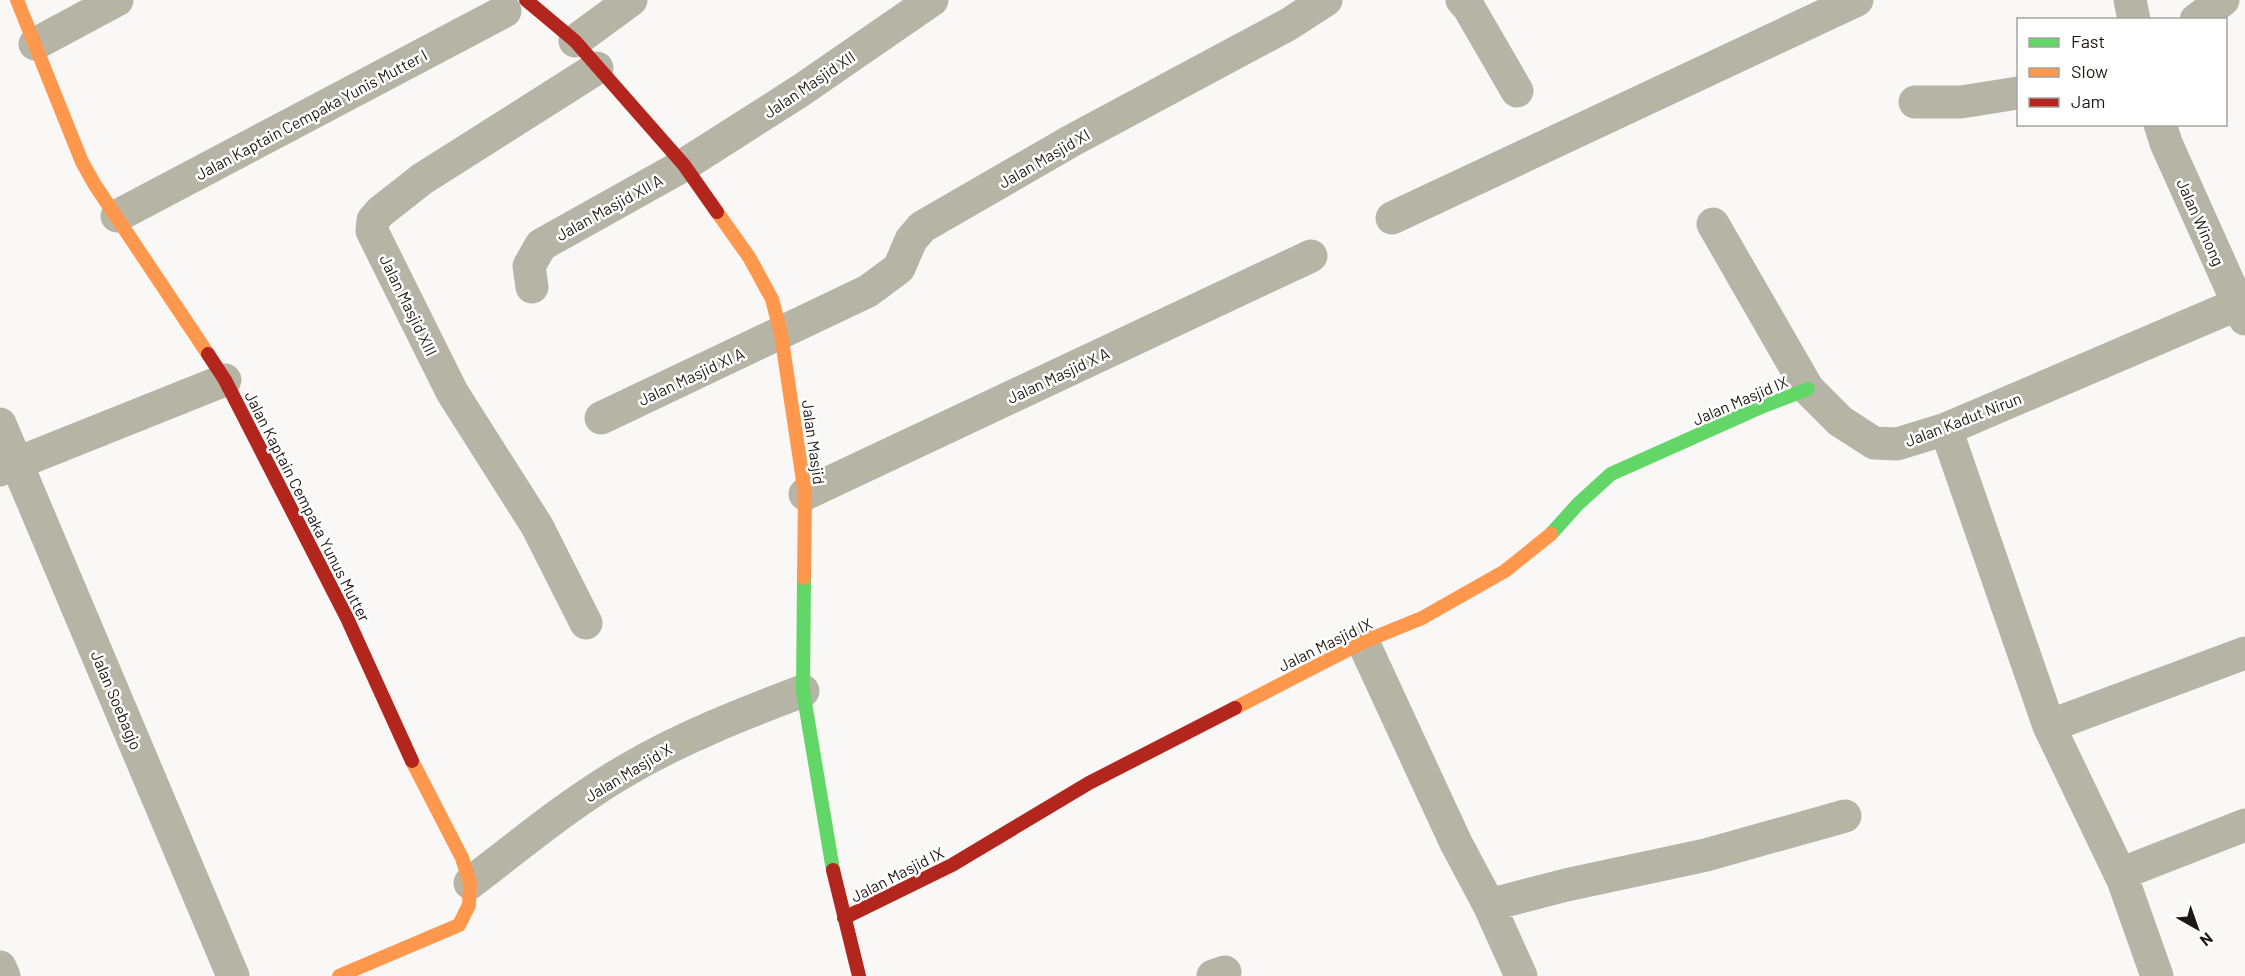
<svg xmlns="http://www.w3.org/2000/svg" width="2245" height="976" font-family="Barlow,sans-serif">
	<style>
		.lines { fill: none; stroke-linecap: round; stroke-linejoin: round }
		.street { stroke: #b6b5a5; stroke-width: 33 }
		.fast { stroke: #63d668; stroke-width: 14 }
		.slow { stroke: #ff974d; stroke-width: 14 }
		.jam { stroke: #b3261e; stroke-width: 14 }
		.labels { text-anchor: middle; dominant-baseline: central; stroke-width: 5; stroke-linejoin: round; paint-order: stroke }
		.street-label { font-size: 16px; fill: #1f1712; stroke: #fff }
	</style>
	<rect width="100%" height="100%" fill="#faf8f6"/>
	<g class="lines">
		<path class="street" d="M1462 0 1469 8 1517 91
			M2130 0 2134 20
			M2196 20 2223 0
			M575 41 631 0
			M35 44 117 0
			M1915 102H1961L2018 93
			M2160 124 2166 143 2245 319
			M117 216 505 11
			M1392 218 1857 0
			M1713 224 1808 389 1840 421 1874 443 1897 444 1946 429 2238 304
			M532 287 529 266 541 245 684 165 800 91 932 0
			M601 418 868 291 899 268 911 240 922 227 1071 141 1289 24 1326 0
			M0 424 233 976
			M1946 429 2049 726 2123 880 2157 976
			M0 470 225 380
			M805 494 1311 256
			M586 623 537 526 452 392 372 231 373 220 380 212 422 179 597 68
			M1363 642 1456 843 1489 905 1521 976
			M2049 726 2245 653
			M2120 874 2245 825
			M470 883C520 845 570 803 625 771 681 738 742 714 803 691
			M1489 905 1566 885 1706 855 1845 816
			M0 967 4 976
			M1213 976 1225 972"/>
		<path class="fast" d="M1551 534 1578 504 1611 474 1761 407 1808 389
			M804 578 803 691 833 870"/>
		<path class="slow" d="M17 0 82 162 95 185 208 354
			M717 212 749 257 772 299 781 334 805 494 804 578
			M1235 708 1363 642 1422 618 1505 571 1551 534
			M339 976 459 925 469 905 470 883 462 858 412 761"/>
		<path class="jam" d="M526 0 575 41 684 165 717 212
			M208 354 225 380 347 618 412 761
			M833 870 859 976
			M844 918 952 865 1089 783 1235 708"/>
	</g>
	<g class="labels">
		<g class="street-label">
			<text transform="translate(809 84) rotate(-34)">Jalan Masjid XII</text>
			<text transform="translate(311 114) rotate(-28)">Jalan Kaptain Cempaka Yunis Mutter I</text>
			<text transform="translate(1044 158) rotate(-30)">Jalan Masjid XI</text>
			<text transform="translate(609 207) rotate(-29)">Jalan Masjid XII A</text>
			<text transform="translate(2201 222) rotate(66)">Jalan Winong</text>
			<text transform="translate(409 305) rotate(64)">Jalan Masjid XIII</text>
			<text transform="translate(1058 375) rotate(-25)">Jalan Masjid X A</text>
			<text transform="translate(691 376) rotate(-25)">Jalan Masjid XI A</text>
			<text transform="translate(1740 400) rotate(-23)">Jalan Masjid IX</text>
			<text transform="translate(1963 419) rotate(-21)">Jalan Kadut Nirun</text>
			<text transform="translate(814 442) rotate(82)">Jalan Masjid</text>
			<text transform="translate(308 506) rotate(63)">Jalan Kaptain Cempaka Yunus Mutter</text>
			<text transform="translate(1325 644) rotate(-26)">Jalan Masjid IX</text>
			<text transform="translate(117 700) rotate(67)">Jalan Soebagjo</text>
			<text transform="translate(628 772) rotate(-31)">Jalan Masjid X</text>
			<text transform="translate(897 874) rotate(-27)">Jalan Masjid IX</text>
		</g>
	</g>
	<rect x="2017" y="18" width="210" height="108" fill="#ffffff" stroke="#a5a2a0" stroke-width="1.5"/>
	<rect x="2029" y="38" width="30" height="9" fill="#63d668" stroke="#a5a2a0" stroke-width="1.5"/>
	<text x="2071" y="48" font-size="18" fill="#1f1712">Fast</text>
	<rect x="2029" y="68" width="30" height="9" fill="#ff974d" stroke="#a5a2a0" stroke-width="1.5"/>
	<text x="2071" y="78" font-size="18" fill="#1f1712">Slow</text>
	<rect x="2029" y="98" width="30" height="9" fill="#b3261e" stroke="#a5a2a0" stroke-width="1.5"/>
	<text x="2071" y="108" font-size="18" fill="#1f1712">Jam</text>
	<g transform="translate(2197 928) rotate(140)" stroke="#ffffff" stroke-width="4.5" paint-order="stroke">
	<path d="M0-4.5L10 22L0 15L-10 22Z" fill="#1f1712"/>
	<text y="-9" font-size="16" font-weight="bold" text-anchor="middle" fill="#1f1712">N</text>
	</g>
</svg>
